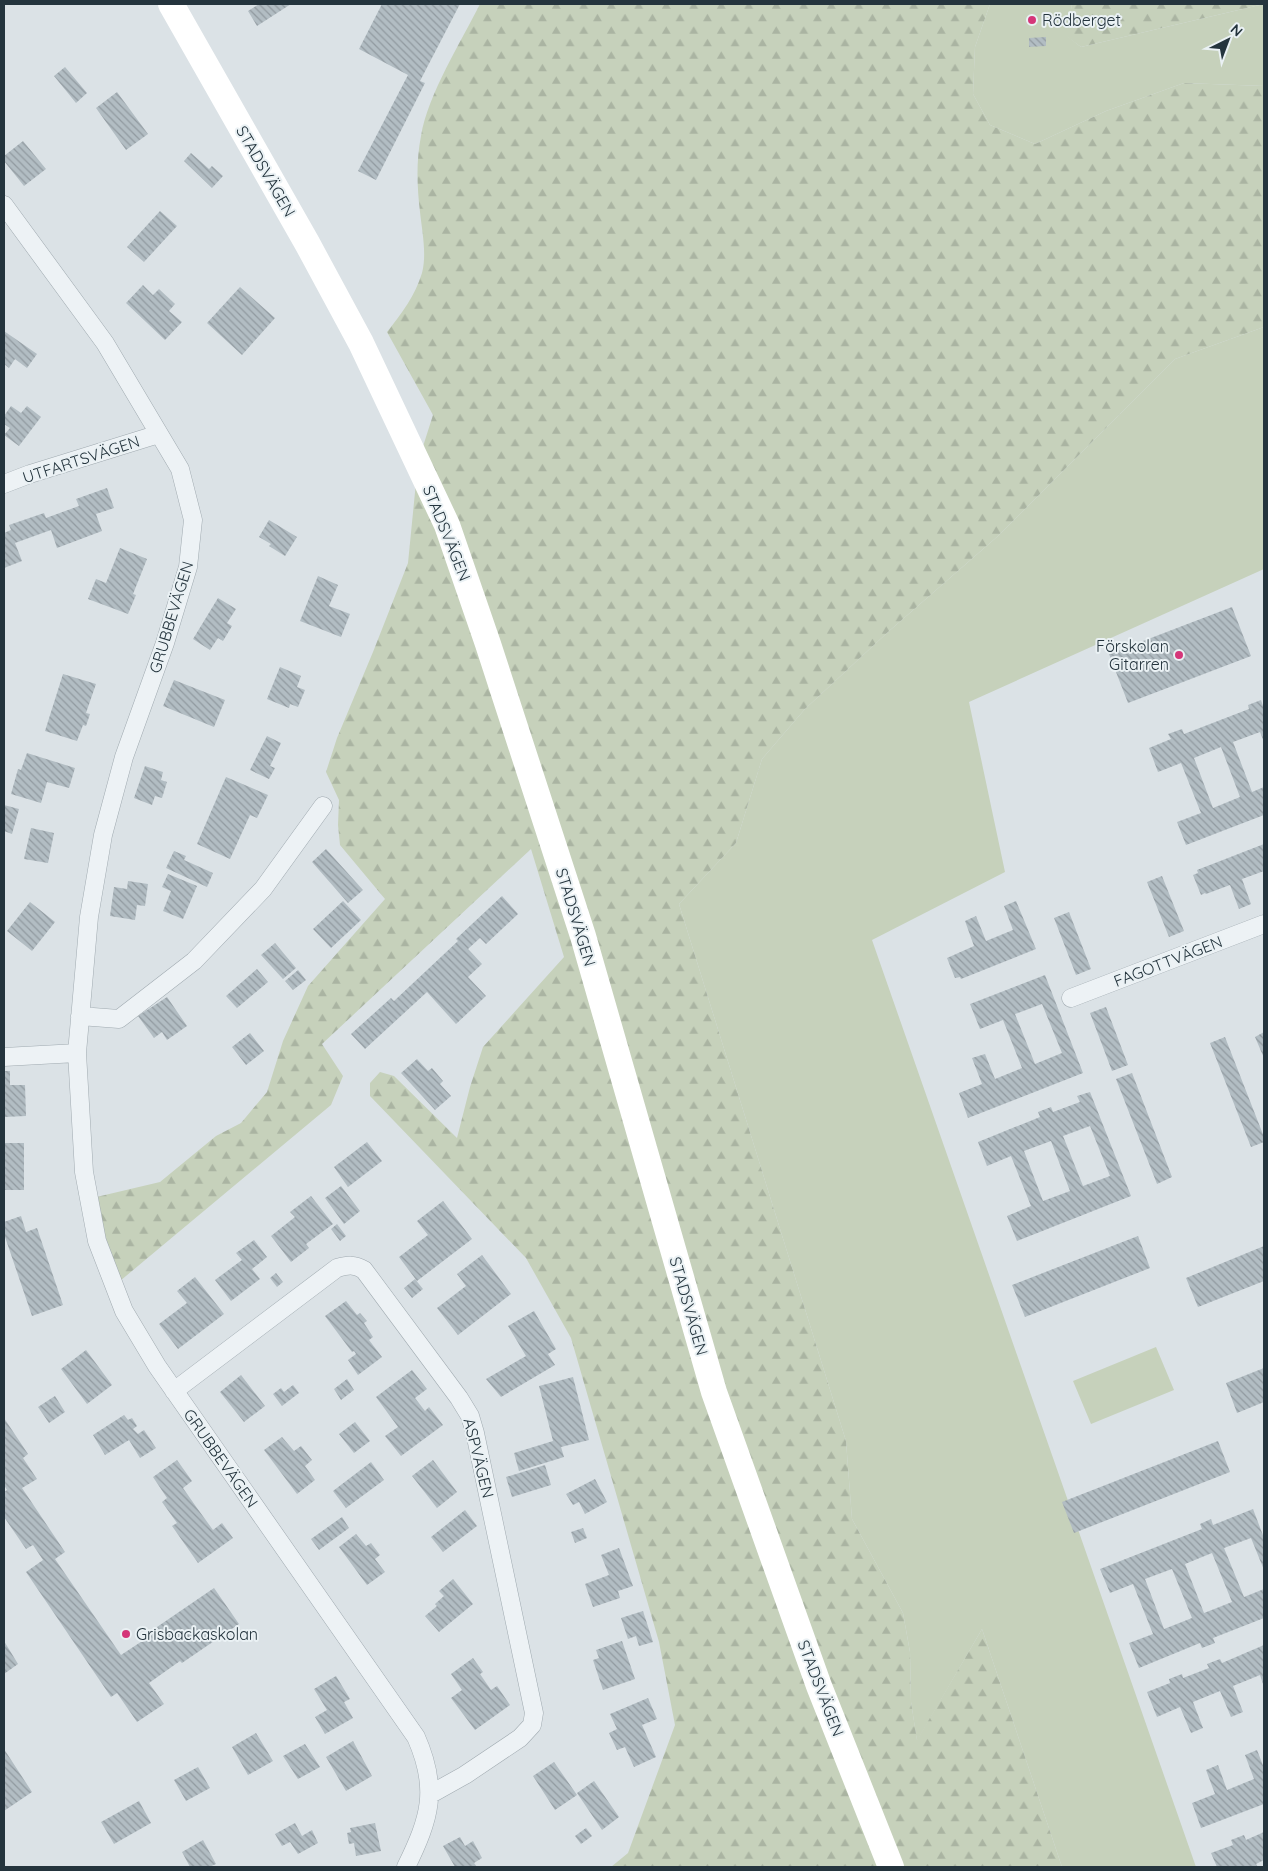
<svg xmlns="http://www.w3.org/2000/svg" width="1268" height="1871" font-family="Quicksand,sans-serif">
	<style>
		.green { fill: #c6d1bb }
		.forest { fill: url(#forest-firs) }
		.building { fill: url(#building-back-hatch); fill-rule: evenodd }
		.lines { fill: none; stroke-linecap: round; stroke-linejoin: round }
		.minor-casing { stroke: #a0aab0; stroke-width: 19 }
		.minor { stroke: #edf2f5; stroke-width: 18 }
		.secondary { stroke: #fff; stroke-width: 26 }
		.poi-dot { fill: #d53679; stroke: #eaf1f4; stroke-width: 2 }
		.labels { text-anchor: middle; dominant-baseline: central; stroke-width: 4; stroke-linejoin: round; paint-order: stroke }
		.poi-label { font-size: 16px; fill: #24343d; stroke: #eaf1f4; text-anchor: start }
		.street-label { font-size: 16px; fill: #24343d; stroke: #eaf1f4 }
	</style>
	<defs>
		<pattern id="forest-firs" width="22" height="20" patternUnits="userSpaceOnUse" patternTransform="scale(1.25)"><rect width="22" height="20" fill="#c6d1bb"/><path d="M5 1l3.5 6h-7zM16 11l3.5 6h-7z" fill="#aab4a2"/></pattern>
		<pattern id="building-back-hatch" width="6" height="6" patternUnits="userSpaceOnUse" patternTransform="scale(1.25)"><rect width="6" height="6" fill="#b2bdc3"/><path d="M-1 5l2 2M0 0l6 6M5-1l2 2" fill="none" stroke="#919aa0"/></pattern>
	</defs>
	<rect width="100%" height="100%" fill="#dbe2e6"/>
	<path class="green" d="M990 4H1072L1067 36 1081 47 1264 4V86L1184 83 1106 111 1035 144 990 125 973 94 975 47Z
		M1264 327V569L969 702 1005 872 872 940 1196 1867H1062L982 1629 917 1741 911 1702 910 1652 903 1613 852 1519 846 1441 679 904 736 843 762 759 805 709 888 632 998 536 1175 359Z
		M1156 1347 1174 1390 1091 1424 1073 1381Z"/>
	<path class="forest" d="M480 4H990L975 47 973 94 990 125 1035 144 1106 111 1184 83 1264 86V327L1175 359 998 536 888 632 805 709 762 759 736 843 679 904 846 1441 852 1519 903 1613 910 1652 911 1702 917 1740 982 1629 1062 1867H611L628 1853 675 1725 659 1642 571 1338 526 1258 370 1096V1083L380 1072 394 1076 457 1138 470 1087 483 1047 564 957 531 849 322 1044 343 1076 331 1105 114 1286 88 1199 160 1182 216 1136 241 1123 267 1092 283 1041 308 986 385 899 340 845 338 825 339 800 326 772 337 738 373 652 408 563 418 462 433 415 387 332C402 313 415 296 422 273 427 254 422 231 420 212 417 187 416 161 421 136 428 94 461 42 480 4Z
		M1072 4H1264L1081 47 1066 36Z"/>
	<path class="building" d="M259 4H291L257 26 248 11Z
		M382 4H460L420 81 425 83 376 180 358 171 408 75 359 49Z
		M1046 37V46L1029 47V38Z
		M65 67 87 93 76 103 54 76Z
		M117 92 148 134 126 150 96 108Z
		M23 141 46 169 24 186 4 161V156Z
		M191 153 209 169 212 166 223 176 212 188 184 161Z
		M160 211 177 226 144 262 127 247Z
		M143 285 153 295 159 289 175 304 169 311 182 322 165 340 126 303Z
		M240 287 275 318 242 355 207 323Z
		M4 331 37 354 27 368 15 359 9 368 4 364Z
		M11 406 21 413 27 406 41 417 19 446 4 435 10 428 4 424V416Z
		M107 488 114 508 96 514 102 531 57 548 51 530 15 543 22 561 4 568V533L11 530 9 525 44 513 46 518 79 506 76 499Z
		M269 520 297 537 285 556 269 546 271 544 259 537Z
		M120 548 147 559 133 594 136 595 128 614 88 599 96 579 106 583Z
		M318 576 338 585 329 606 350 614 341 637 300 621Z
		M218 598 236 609 227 623 232 626 223 641 218 638 210 650 193 639Z
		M1232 607 1251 656 1128 703 1109 654Z
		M280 667 301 676 297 687 305 690 298 707 290 704 289 708 267 699Z
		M63 674 96 684 86 713 90 714 86 726 83 725 77 741 45 731Z
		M174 680 225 700 214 727 163 706Z
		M1261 700 1264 709V742L1260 732 1233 742 1252 792 1264 787V815L1186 845 1177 822 1201 813 1181 763 1158 772 1149 748 1171 739 1168 734 1182 729 1184 734 1249 709 1248 705ZM1221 747 1240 797 1213 808 1194 758Z
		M267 736 281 743 270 766 275 768 269 779 250 770Z
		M27 753 75 768 69 788 47 782 41 803 11 794 18 769 21 770Z
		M145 766 163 772 161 780 167 782 162 798 155 796 152 805 134 798Z
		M226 777 268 795 257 818 250 815 230 859 197 844Z
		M4 805 19 809 12 834 4 831Z
		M31 828 54 833 48 863 24 859Z
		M1264 844V871L1242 879 1251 904 1239 909 1230 885 1206 894 1205 893 1201 895 1193 875 1198 873 1197 870Z
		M326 849 363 890 348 903 312 862Z
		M174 851 186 856 184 860 213 873 207 887 166 868Z
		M168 874 197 886 183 919 163 911 171 891 162 887Z
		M1162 876 1184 931 1169 937 1147 882Z
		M128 881 148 884 145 906 137 905 135 920 110 916 114 887 127 889Z
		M502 896 518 914 486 944 480 938 468 949 482 964 468 977 486 996 456 1024 427 992 365 1049 351 1034 391 998 394 1001 458 941 456 939Z
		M343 901 361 920 331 948 313 929Z
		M1016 901 1036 949 961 979 960 977 955 978 947 958 974 946 965 921 976 916 986 941 1013 930 1004 906Z
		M30 902 55 922 32 951 7 931Z
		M1069 912 1091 969 1076 975 1054 918Z
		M275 943 296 968 283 979 261 955Z
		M257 969 268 982 237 1008 226 996Z
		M298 970 306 980 293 990 285 981Z
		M1045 975 1083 1073 968 1118 959 1093 982 1084 972 1058 985 1054 995 1079 1022 1068 1003 1020 980 1029 970 1004ZM1042 1004 1062 1053 1035 1064 1015 1014Z
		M167 997 187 1026 167 1040 162 1032 154 1038 138 1016Z
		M1106 1007 1128 1065 1112 1071 1090 1013Z
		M1264 1032V1058L1255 1037Z
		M250 1033 264 1051 246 1065 232 1047Z
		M1225 1037 1264 1137V1142L1251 1147 1210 1043Z
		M417 1059 428 1071 432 1068 443 1081 440 1084 451 1096 435 1110 401 1073Z
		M4 1071H10V1085H25L26 1116 4 1117Z
		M1132 1073 1172 1177 1157 1184 1116 1079Z
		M1090 1092 1131 1196 1017 1241 1007 1216 1031 1206 1011 1156 987 1166 978 1142 1040 1117 1038 1112 1051 1107 1053 1112 1080 1102 1077 1096ZM1090 1126 1110 1176 1083 1186 1063 1136ZM1051 1141 1070 1191 1043 1201 1024 1151Z
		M367 1142 382 1161 348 1187 334 1167Z
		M4 1143H24V1190H4Z
		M341 1186 360 1211 344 1224 325 1198Z
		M311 1196 333 1224 306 1244 309 1248 291 1262 271 1236 295 1217 290 1212Z
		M443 1201 472 1239 417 1281 399 1257 428 1235 417 1221Z
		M21 1216 26 1232 37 1228 63 1305 32 1316 4 1234V1222Z
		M337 1224 346 1236 340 1241 331 1229Z
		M1138 1236 1150 1268 1025 1317 1012 1285Z
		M254 1240 267 1257 252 1269 260 1279 231 1301 215 1280 242 1260 236 1253Z
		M1264 1246V1281L1198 1307 1186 1278Z
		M482 1255 511 1294 458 1335 437 1308 466 1286 457 1274Z
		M276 1273 283 1282 277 1287 270 1278Z
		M195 1277 224 1314 178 1349 159 1324 187 1303 177 1291Z
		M415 1279 423 1289 412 1298 404 1288Z
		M346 1301 357 1315 360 1313 367 1321 364 1323 373 1337 369 1340 382 1357 358 1375 348 1360 356 1354 354 1351 352 1352 325 1316Z
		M534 1311 556 1349 548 1354 555 1365 501 1397 486 1379 526 1356 508 1326Z
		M86 1350 112 1385 87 1404 61 1369Z
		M1264 1368V1402L1237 1413 1226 1383Z
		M412 1370 427 1389 415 1398 425 1411 429 1407 443 1425 401 1456 385 1436 398 1427 376 1397Z
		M241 1375 265 1406 244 1422 220 1392Z
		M573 1377 589 1440 561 1447 564 1457 519 1471 514 1453 553 1441 539 1386Z
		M347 1379 354 1390 341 1400 334 1389Z
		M293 1385 299 1393 282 1406 273 1394 281 1388 284 1392Z
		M55 1396 65 1412 49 1423 38 1407Z
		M124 1415 128 1420 132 1418 137 1426 133 1429 138 1434 144 1430 156 1448 140 1458 129 1440 105 1455 93 1435Z
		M4 1418 28 1454 23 1458 37 1479 22 1488 65 1552 55 1559 121 1655 159 1630 157 1627 214 1588 239 1624 182 1663 180 1661 149 1683 164 1704 137 1722 117 1693 111 1697 26 1572 43 1560 33 1545 26 1549 4 1517V1492L7 1490 4 1485Z
		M355 1422 370 1441 354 1453 339 1434Z
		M282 1437 294 1451 301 1446 312 1460 305 1466 315 1480 297 1494 264 1450Z
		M1218 1441 1230 1472 1074 1533 1062 1502Z
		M177 1460 192 1481 183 1488 197 1508 213 1530 222 1523 233 1538 198 1563 172 1526 177 1523 162 1502 167 1498 153 1477Z
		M433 1460 457 1492 437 1508 412 1476Z
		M371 1462 384 1480 346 1508 333 1491Z
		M545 1465 551 1485 512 1497 506 1477Z
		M595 1479 607 1502 585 1514 579 1502 573 1505 566 1494Z
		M1253 1509 1264 1538V1570L1251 1538 1224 1548 1244 1597 1264 1589V1618L1213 1638 1215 1643 1202 1648 1200 1643 1139 1668 1129 1643 1153 1634 1133 1584 1110 1593 1100 1569 1202 1529 1200 1524 1211 1519 1213 1525ZM1212 1553 1232 1602 1204 1613 1185 1564ZM1172 1569 1192 1618 1164 1629 1145 1579Z
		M465 1510 477 1526 443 1552 431 1537Z
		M342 1517 349 1528 319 1550 311 1539Z
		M583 1528 587 1538 575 1543 571 1532Z
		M356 1534 366 1546 371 1543 380 1555 375 1559 385 1572 367 1585 339 1547Z
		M619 1548 633 1586 618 1591 620 1598 593 1607 585 1584 609 1575 601 1555Z
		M453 1579 473 1604 439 1632 425 1616 437 1606 435 1604 444 1596 439 1591Z
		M643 1611 653 1642 639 1646 636 1636 628 1639 621 1618Z
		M4 1641 18 1664 4 1674Z
		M622 1641 635 1679 603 1690 593 1660 599 1658 596 1650Z
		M1264 1645V1687L1260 1675 1233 1686 1243 1712 1231 1717 1220 1691 1193 1702 1203 1728 1191 1733 1180 1707 1157 1717 1147 1692 1170 1683 1169 1679 1182 1674 1183 1678 1209 1668 1207 1664 1220 1659 1222 1663Z
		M473 1658 483 1672 480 1674 491 1690 497 1686 510 1705 475 1730 451 1698 462 1690 451 1674Z
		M336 1676 350 1699 344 1702 353 1718 325 1734 315 1717 327 1710 314 1689Z
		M648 1698 657 1719 642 1725 656 1757 634 1767 625 1747 617 1750 609 1733 617 1729 610 1714Z
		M256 1733 273 1761 248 1775 232 1747Z
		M353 1741 372 1776 346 1791 326 1757Z
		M305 1744 320 1767 298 1779 283 1756Z
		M4 1749 32 1792 4 1811Z
		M1257 1750 1264 1768V1804L1201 1828 1192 1803 1215 1794 1206 1770 1218 1765 1227 1790 1254 1779 1245 1755Z
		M554 1762 577 1795 555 1810 533 1776Z
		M198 1767 210 1788 186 1801 174 1780Z
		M594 1781 619 1817 602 1830 577 1793Z
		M139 1801 151 1823 114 1844 101 1822Z
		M295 1823 302 1836 312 1830 318 1843 298 1854 290 1842 282 1846 275 1834Z
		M375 1823 381 1851 356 1856 354 1843 349 1844 347 1833 351 1832 350 1828Z
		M586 1828 592 1836 581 1844 575 1836Z
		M1264 1832V1860L1256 1864 1258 1867H1217L1211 1853 1233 1845 1231 1840 1244 1835 1246 1840Z
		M460 1837 465 1846 473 1841 482 1858 474 1863 477 1867H455L443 1846Z
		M203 1840 216 1864 209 1867H190L182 1852Z"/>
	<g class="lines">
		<defs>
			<path id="minor" d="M4 205 105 343 180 469 193 520 188 567 165 643 124 757 103 835 89 917 77 1053 84 1172 97 1241 124 1311 157 1366 416 1737C439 1789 430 1818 406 1867
				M4 484 30 474 159 434
				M1071 998 1264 924
				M80 1016 119 1019 194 961 263 889 323 806
				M4 1057 77 1053
				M174 1391 337 1268C348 1265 354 1264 364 1270L459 1398 470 1416 475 1433 534 1713 532 1725 520 1738 465 1775 431 1794"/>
		</defs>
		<use href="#minor" class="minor-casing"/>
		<use href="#minor" class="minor"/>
		<path class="secondary" d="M171 4 307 243 361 343 447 525 488 644 583 936 714 1392 819 1686 891 1867"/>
	</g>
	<g class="poi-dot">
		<circle cx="1032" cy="20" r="5"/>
		<circle cx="1179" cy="655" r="5"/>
		<circle cx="126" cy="1634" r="5"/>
	</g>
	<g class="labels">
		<g class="poi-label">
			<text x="1042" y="20">Rödberget</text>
			<text x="1169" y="646" text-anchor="end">Förskolan<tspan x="1169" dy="18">Gitarren</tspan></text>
			<text x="136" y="1634">Grisbackaskolan</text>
		</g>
		<g class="street-label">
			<text transform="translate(266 171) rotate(60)">STADSVÄGEN</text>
			<text transform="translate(81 459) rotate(-18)">UTFARTSVÄGEN</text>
			<text transform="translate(447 533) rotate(68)">STADSVÄGEN</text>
			<text transform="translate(171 617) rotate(-73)">GRUBBEVÄGEN</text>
			<text transform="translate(576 917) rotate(73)">STADSVÄGEN</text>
			<text transform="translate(1168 961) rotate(-21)">FAGOTTVÄGEN</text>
			<text transform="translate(689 1306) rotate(74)">STADSVÄGEN</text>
			<text transform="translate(221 1458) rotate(55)">GRUBBEVÄGEN</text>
			<text transform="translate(479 1458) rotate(76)">ASPVÄGEN</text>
			<text transform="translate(821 1688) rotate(69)">STADSVÄGEN</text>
		</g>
	</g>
	<rect width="1268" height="1871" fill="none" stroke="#24343d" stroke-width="10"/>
	<g transform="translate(1228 40) rotate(42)" stroke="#eaf1f4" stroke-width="4" paint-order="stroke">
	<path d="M0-4L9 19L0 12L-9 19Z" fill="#24343d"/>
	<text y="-8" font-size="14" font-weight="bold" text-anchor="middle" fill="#24343d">N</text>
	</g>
</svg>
